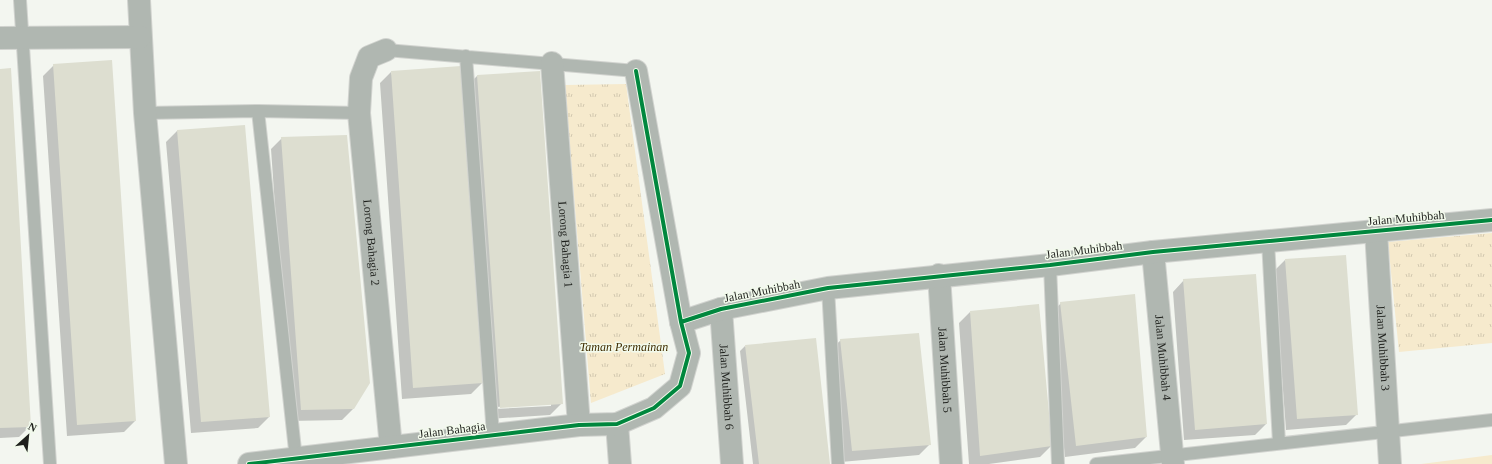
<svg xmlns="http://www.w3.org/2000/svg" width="1492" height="464" font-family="Georgia,serif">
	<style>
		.grass { fill: #f6eacd }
		.park { fill: url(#park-tufts) }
		.shadow { fill: #0003; fill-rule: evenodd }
		.building { fill: #ddded0 }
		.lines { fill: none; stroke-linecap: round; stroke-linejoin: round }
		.service-casing { stroke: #d1d3cf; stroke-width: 14 }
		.minor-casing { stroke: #d1d3cf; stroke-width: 24 }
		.service { stroke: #b0b7b1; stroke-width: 12 }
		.minor { stroke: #b0b7b1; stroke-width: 22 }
		.cycleway-casing { stroke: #f2faec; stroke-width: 6 }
		.cycleway { stroke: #00873e; stroke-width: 4 }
		.labels { text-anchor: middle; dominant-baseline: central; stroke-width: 3; stroke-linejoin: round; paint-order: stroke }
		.street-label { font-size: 12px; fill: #1e201c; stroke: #f2faec }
		.park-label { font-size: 12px; font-style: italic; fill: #3f2c00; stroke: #f2faec }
	</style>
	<defs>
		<pattern id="park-tufts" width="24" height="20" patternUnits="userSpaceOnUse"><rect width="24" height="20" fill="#f6eacd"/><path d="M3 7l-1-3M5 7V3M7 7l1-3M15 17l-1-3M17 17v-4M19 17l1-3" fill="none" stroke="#d2c8af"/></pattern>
	</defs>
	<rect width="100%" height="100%" fill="#f3f6f0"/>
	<path class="grass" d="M1492 455V464H1421Z"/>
	<path class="park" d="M626 84 665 374 591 403 565 85Z
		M1492 233V343L1399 352 1388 242Z"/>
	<path class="shadow" d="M54 65 135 421 124 432 67 436 43 76Z
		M0 70 30 426 19 437 0 438Z
		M391 72 482 383 471 394 402 399 380 83Z
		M539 72 561 404 550 415 489 419 466 87 477 76ZM551 404V406L495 409V407Z
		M244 126 269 417 258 428 191 433 166 142 177 131Z
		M282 138 353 409 342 420 290 421 271 149Z
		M1285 260 1357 414 1346 425 1286 430 1274 271Z
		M1184 280 1266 424 1255 435 1184 440 1173 292Z
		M1061 303 1146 437 1135 448 1065 457 1050 315Z
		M970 312 1051 446 1040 457 989 464H969L959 323Z
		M841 340 930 444 919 455 841 462 829 351Z
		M745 346 829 464H753L740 351Z"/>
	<path class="building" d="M112 60 136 421 77 425 53 64Z
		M461 66 483 383 413 388 391 71Z
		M11 68 31 427 0 428V69Z
		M540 71 563 404 500 408 477 75Z
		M245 125 270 417 201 422 177 130Z
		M347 135 370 383 354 409 301 410 281 137Z
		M1346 255 1358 415 1297 419 1285 259Z
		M1256 274 1267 424 1195 430 1183 279Z
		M1135 294 1147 437 1076 446 1060 302Z
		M1039 304 1052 446 980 456 970 311Z
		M919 333 931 445 852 451 840 339Z
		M816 338 830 464H759L745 345Z"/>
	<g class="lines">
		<defs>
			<path id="service" d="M20 0 50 464
				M386 50 636 71
				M466 56 493 435
				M258 111 296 459
				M145 113 258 111 359 113
				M1268 241 1279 443
				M1050 265 1058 464
				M828 288 838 464
				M1096 464 1492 420"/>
			<g id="minor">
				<path d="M139 0 145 113 176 464"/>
				<path d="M0 38 140 37"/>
				<path id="s1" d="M386 50 369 57 361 78 359 113 391 447"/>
				<path id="s2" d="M552 63 579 425"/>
				<path id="s3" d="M1376 231 1390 464"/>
				<path id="s4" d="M1153 252 1173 464"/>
				<path id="s5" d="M939 275 951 464"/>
				<path id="s6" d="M721 309 732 464"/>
				<path d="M681 322 721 309 828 288 1050 265 1153 252 1492 220"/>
				<path d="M617 424 620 464"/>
				<path d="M249 464 579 425 617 424 654 408 680 386 689 353 681 322 636 71"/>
			</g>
		</defs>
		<use href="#service" class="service-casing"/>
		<use href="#minor" class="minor-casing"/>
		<use href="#service" class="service"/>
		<use href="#minor" class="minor"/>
		<defs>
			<path id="cycleway" d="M681 322 721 309 828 288 1050 265 1153 252 1492 220
				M249 464 579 425 617 424 654 408 680 386 689 353 681 322 636 71"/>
		</defs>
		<use href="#cycleway" class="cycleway-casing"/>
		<use href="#cycleway" class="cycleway"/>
	</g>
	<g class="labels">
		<g class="street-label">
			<text transform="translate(1406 218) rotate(-5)">Jalan Muhibbah</text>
			<text stroke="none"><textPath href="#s1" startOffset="206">Lorong Bahagia 2</textPath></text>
			<text stroke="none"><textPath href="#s2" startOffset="182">Lorong Bahagia 1</textPath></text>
			<text transform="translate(1084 250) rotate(-7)">Jalan Muhibbah</text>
			<text transform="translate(762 291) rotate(-11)">Jalan Muhibbah</text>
			<text stroke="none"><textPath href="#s3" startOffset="117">Jalan Muhibbah 3</textPath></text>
			<text stroke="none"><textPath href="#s4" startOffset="106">Jalan Muhibbah 4</textPath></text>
			<text stroke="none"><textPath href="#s5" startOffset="95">Jalan Muhibbah 5</textPath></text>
			<text stroke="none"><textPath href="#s6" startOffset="78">Jalan Muhibbah 6</textPath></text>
			<text transform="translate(452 430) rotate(-7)">Jalan Bahagia</text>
		</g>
		<g class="park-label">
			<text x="624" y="347">Taman Permainan</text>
		</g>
	</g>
	<g transform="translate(28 436) rotate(27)" stroke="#f2faec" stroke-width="3" paint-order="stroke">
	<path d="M0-3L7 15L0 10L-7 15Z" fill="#1e201c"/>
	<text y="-6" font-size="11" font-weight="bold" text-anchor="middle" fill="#1e201c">N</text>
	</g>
</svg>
